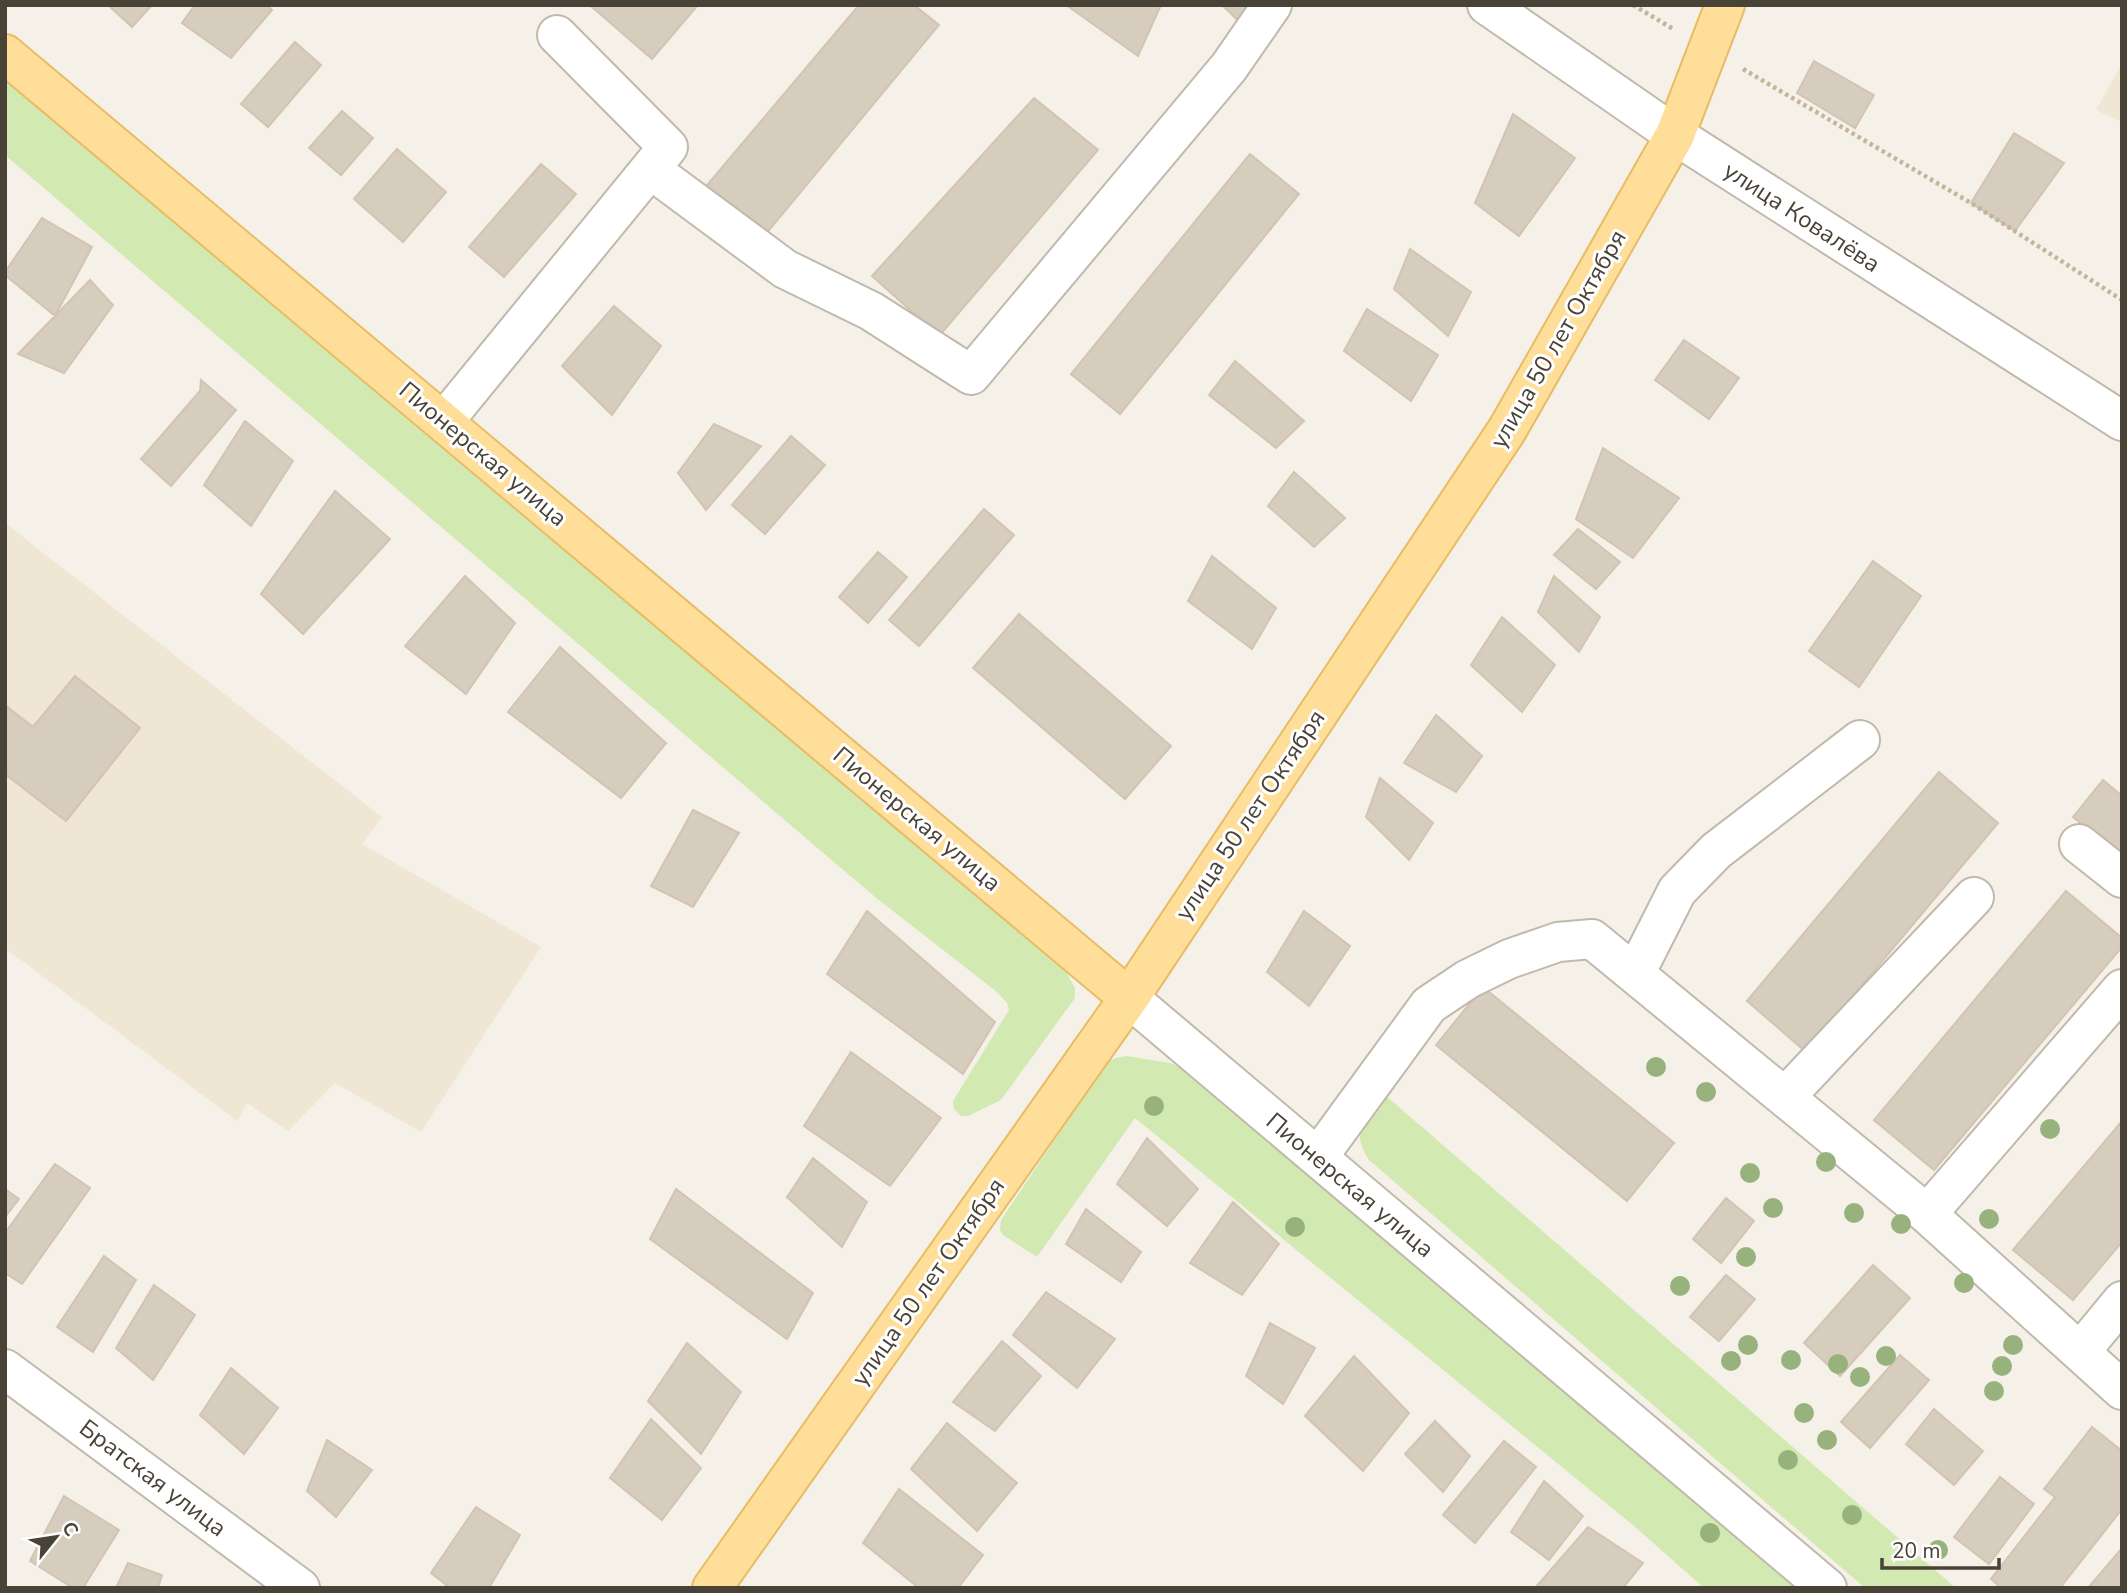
<svg xmlns="http://www.w3.org/2000/svg" width="2127" height="1593" font-family="'Nunito Sans',sans-serif">
	<style>
		.education { fill: #efe6d3 }
		.green { fill: #d2eab1 }
		.building { fill: #d7cdbe; stroke: #d2c4b1; stroke-width: 2 }
		.lines { fill: none; stroke-linecap: round; stroke-linejoin: round }
		.minor-casing { stroke: #c1b9ab; stroke-width: 42 }
		.major-casing { stroke: #e8bc64; stroke-width: 42 }
		.path { stroke: #c4b49c; stroke-width: 4.5; stroke-dasharray: 3.5 3.5; stroke-linecap: butt }
		.minor { stroke: #fff; stroke-width: 38 }
		.major { stroke: #ffde99; stroke-width: 38 }
		.tree { fill: #98b27e }
		.labels { text-anchor: middle; dominant-baseline: central; stroke-width: 6; stroke-linejoin: round; paint-order: stroke }
		.street-label { font-size: 24px; fill: #494237; stroke: #fff }
	</style>
	<rect width="100%" height="100%" fill="#f5f1e9"/>
	<path class="education" d="M2122 64V122L2096 110Z
		M5 523 382 817 362 844 541 947 421 1132 335 1083 288 1131 247 1103 237 1121 5 948Z"/>
	<path class="green" d="M5 74 1066 972 1075 988V998L1001 1100 968 1116H961L954 1109 953 1101 1009 1010 1007 1003 997 992 875 897 5 155Z
		M1127 1056 1170 1063 1185 1070 1798 1588H1704L1634 1526 1135 1118 1037 1257 1003 1235 1000 1230 1001 1220 1106 1063 1115 1058Z
		M1378 1089 1956 1588H1865L1369 1160C1350 1131 1364 1116 1378 1089Z"/>
	<path class="building" d="M108 5H152L132 27Z
		M195 5H267L272 10 231 58 182 23Z
		M594 5H698L652 59 592 7Z
		M859 5H914L939 25 761 240 703 190Z
		M1070 5H1161L1138 56 1069 7Z
		M1222 5H1273L1254 36Z
		M295 42 321 65 268 127 241 104Z
		M1814 61 1874 95 1855 128 1797 93Z
		M1034 98 1098 150 939 336 872 276Z
		M342 111 373 138 341 175 309 148Z
		M1513 114 1575 158 1519 236 1475 203Z
		M2014 133 2064 163 2015 231 1971 203Z
		M397 149 446 192 403 242 354 199Z
		M1250 154 1299 194 1120 414 1071 374Z
		M541 164 576 194 504 277 469 247Z
		M42 218 92 247 55 316 5 275V272Z
		M1410 249 1471 292 1448 336 1394 289Z
		M90 280 113 305 64 373 18 354Z
		M614 306 661 346 612 415 562 366Z
		M1367 309 1438 355 1411 401 1344 351Z
		M1684 340 1739 378 1709 419 1655 380Z
		M1235 361 1304 421 1276 448 1209 395Z
		M201 380 236 410 171 486 141 459 200 391Z
		M245 421 293 461 251 526 204 485Z
		M714 424 761 446 706 510 678 473Z
		M791 436 825 465 765 534 732 505Z
		M1603 448 1679 498 1633 558 1576 519Z
		M1294 472 1345 518 1314 547 1268 506Z
		M335 491 390 539 303 634 261 594Z
		M984 509 1014 535 919 646 889 620Z
		M1578 529 1620 562 1596 589 1554 555Z
		M878 552 907 577 868 623 839 597Z
		M1212 556 1276 608 1252 649 1188 601Z
		M1873 561 1921 596 1859 687 1809 651Z
		M465 576 515 623 466 694 405 646Z
		M1554 576 1600 617 1579 652 1538 612Z
		M1019 614 1171 746 1125 799 973 668Z
		M1502 617 1555 665 1522 712 1471 665Z
		M560 647 666 743 621 798 508 712Z
		M75 676 140 728 66 821 5 774V705L33 727Z
		M1436 715 1482 756 1456 792 1404 763Z
		M1939 772 1998 823 1806 1052 1747 1001Z
		M1380 778 1433 823 1409 860 1366 817Z
		M2103 780 2122 796V857L2073 817Z
		M693 810 739 833 693 907 651 886Z
		M2066 891 2122 938V947L1934 1170 1874 1120Z
		M867 911 995 1022 963 1074 827 974Z
		M1304 911 1350 946 1309 1006 1267 972Z
		M1483 987 1674 1143 1627 1201 1436 1045Z
		M851 1052 941 1118 890 1186 804 1126Z
		M2122 1121V1242L2073 1300 2013 1250Z
		M1147 1138 1198 1189 1167 1226 1117 1184Z
		M813 1158 867 1202 842 1247 787 1197Z
		M55 1164 90 1188 22 1284 5 1273V1233Z
		M5 1189 19 1199 5 1217Z
		M676 1189 813 1293 787 1339 650 1239Z
		M1726 1198 1754 1221 1721 1263 1693 1239Z
		M1233 1202 1279 1244 1242 1295 1190 1263Z
		M1086 1209 1141 1252 1121 1282 1066 1244Z
		M104 1256 136 1280 93 1352 57 1327Z
		M1873 1265 1910 1298 1840 1376 1804 1343Z
		M1726 1275 1755 1299 1719 1341 1690 1317Z
		M154 1285 195 1315 153 1380 116 1348Z
		M1046 1292 1115 1339 1077 1388 1013 1335Z
		M1270 1323 1315 1348 1283 1404 1246 1376Z
		M1002 1341 1041 1376 995 1431 953 1402Z
		M687 1343 741 1392 701 1454 648 1401Z
		M1900 1355 1929 1380 1870 1448 1841 1422Z
		M1354 1356 1409 1413 1363 1471 1305 1416Z
		M231 1368 278 1408 244 1454 200 1415Z
		M1934 1409 1983 1451 1954 1485 1906 1444Z
		M651 1419 701 1468 662 1520 610 1478Z
		M1435 1421 1470 1456 1443 1492 1405 1454Z
		M947 1423 1017 1483 977 1531 911 1469Z
		M2092 1427 2122 1451V1509L2060 1588H2001L1991 1579 2055 1497 2044 1489Z
		M327 1440 372 1470 336 1517 307 1491Z
		M1504 1441 1536 1467 1475 1543 1443 1515Z
		M2000 1477 2034 1504 1989 1564 1954 1537Z
		M1544 1481 1583 1516 1549 1560 1511 1532Z
		M899 1489 983 1555 958 1588H919L863 1543Z
		M64 1496 119 1530 83 1588H73L30 1561Z
		M476 1507 520 1535 489 1588H450L431 1573Z
		M1588 1527 1643 1563 1623 1588H1535Z
		M2122 1548V1588H2088Z
		M128 1563 162 1575 158 1588H116Z"/>
	<g class="lines">
		<defs>
			<path id="minor" d="M1487 5 1675 135 2122 421
				M650 169 785 269 871 311 971 375 1229 67 1272 5
				M444 421 668 147 557 35
				M2079 844 2122 878
				M1635 974 1677 891 1716 851 1860 740
				M1129 998 1827 1588
				M1785 1097 1974 897
				M1318 1157 1429 1005 1468 979 1509 959 1558 942 1592 939 1927 1214 2122 1390
				M1927 1214 2122 989
				M2080 1352 2122 1301
				M5 1369 300 1588"/>
			<path id="major" d="M5 54 1129 998
				M712 1588 1129 998 1507 430 1675 135 1725 5"/>
		</defs>
		<use href="#minor" class="minor-casing"/>
		<use href="#major" class="major-casing"/>
		<path class="path" d="M1633 5 1675 30
			M1743 69 1971 203 2122 300"/>
		<use href="#minor" class="minor"/>
		<use href="#major" class="major"/>
	</g>
	<g class="tree">
		<circle cx="1656" cy="1067" r="10"/>
		<circle cx="1706" cy="1092" r="10"/>
		<circle cx="1154" cy="1106" r="10"/>
		<circle cx="2050" cy="1129" r="10"/>
		<circle cx="1826" cy="1162" r="10"/>
		<circle cx="1750" cy="1173" r="10"/>
		<circle cx="1773" cy="1208" r="10"/>
		<circle cx="1854" cy="1213" r="10"/>
		<circle cx="1989" cy="1219" r="10"/>
		<circle cx="1901" cy="1224" r="10"/>
		<circle cx="1295" cy="1227" r="10"/>
		<circle cx="1746" cy="1257" r="10"/>
		<circle cx="1964" cy="1283" r="10"/>
		<circle cx="1680" cy="1286" r="10"/>
		<circle cx="1748" cy="1345" r="10"/>
		<circle cx="2013" cy="1345" r="10"/>
		<circle cx="1886" cy="1356" r="10"/>
		<circle cx="1791" cy="1360" r="10"/>
		<circle cx="1731" cy="1361" r="10"/>
		<circle cx="1838" cy="1364" r="10"/>
		<circle cx="2002" cy="1366" r="10"/>
		<circle cx="1860" cy="1377" r="10"/>
		<circle cx="1994" cy="1391" r="10"/>
		<circle cx="1804" cy="1413" r="10"/>
		<circle cx="1827" cy="1440" r="10"/>
		<circle cx="1788" cy="1460" r="10"/>
		<circle cx="1852" cy="1515" r="10"/>
		<circle cx="1710" cy="1533" r="10"/>
		<circle cx="1938" cy="1550" r="10"/>
	</g>
	<g class="labels">
		<g class="street-label">
			<text transform="translate(1802 217) rotate(33)">улица Ковалёва</text>
			<text transform="translate(1558 339) rotate(-60)">улица 50 лет Октября</text>
			<text transform="translate(483 454) rotate(40)">Пионерская улица</text>
			<text transform="translate(1250 815) rotate(-56)">улица 50 лет Октября</text>
			<text transform="translate(917 819) rotate(40)">Пионерская улица</text>
			<text transform="translate(1350 1185) rotate(40)">Пионерская улица</text>
			<text transform="translate(928 1282) rotate(-55)">улица 50 лет Октября</text>
			<text transform="translate(153 1478) rotate(37)">Братская улица</text>
		</g>
	</g>
	<rect width="2127" height="1593" fill="none" stroke="#494237" stroke-width="14"/>
	<g transform="translate(56 1537) rotate(60)" stroke="#ffffff" stroke-width="5" paint-order="stroke">
	<path d="M0-5L12 26L0 18L-12 26Z" fill="#494237"/>
	<text y="-10" font-size="19" font-weight="bold" text-anchor="middle" fill="#494237">С</text>
	</g>
	<path d="M1882 1558v10h117v-10" fill="none" stroke="#494237" stroke-width="3.5"/>
	<text x="1892" y="1558" font-size="21" fill="#494237" stroke="#ffffff" stroke-width="5" paint-order="stroke">20 m</text>
</svg>
